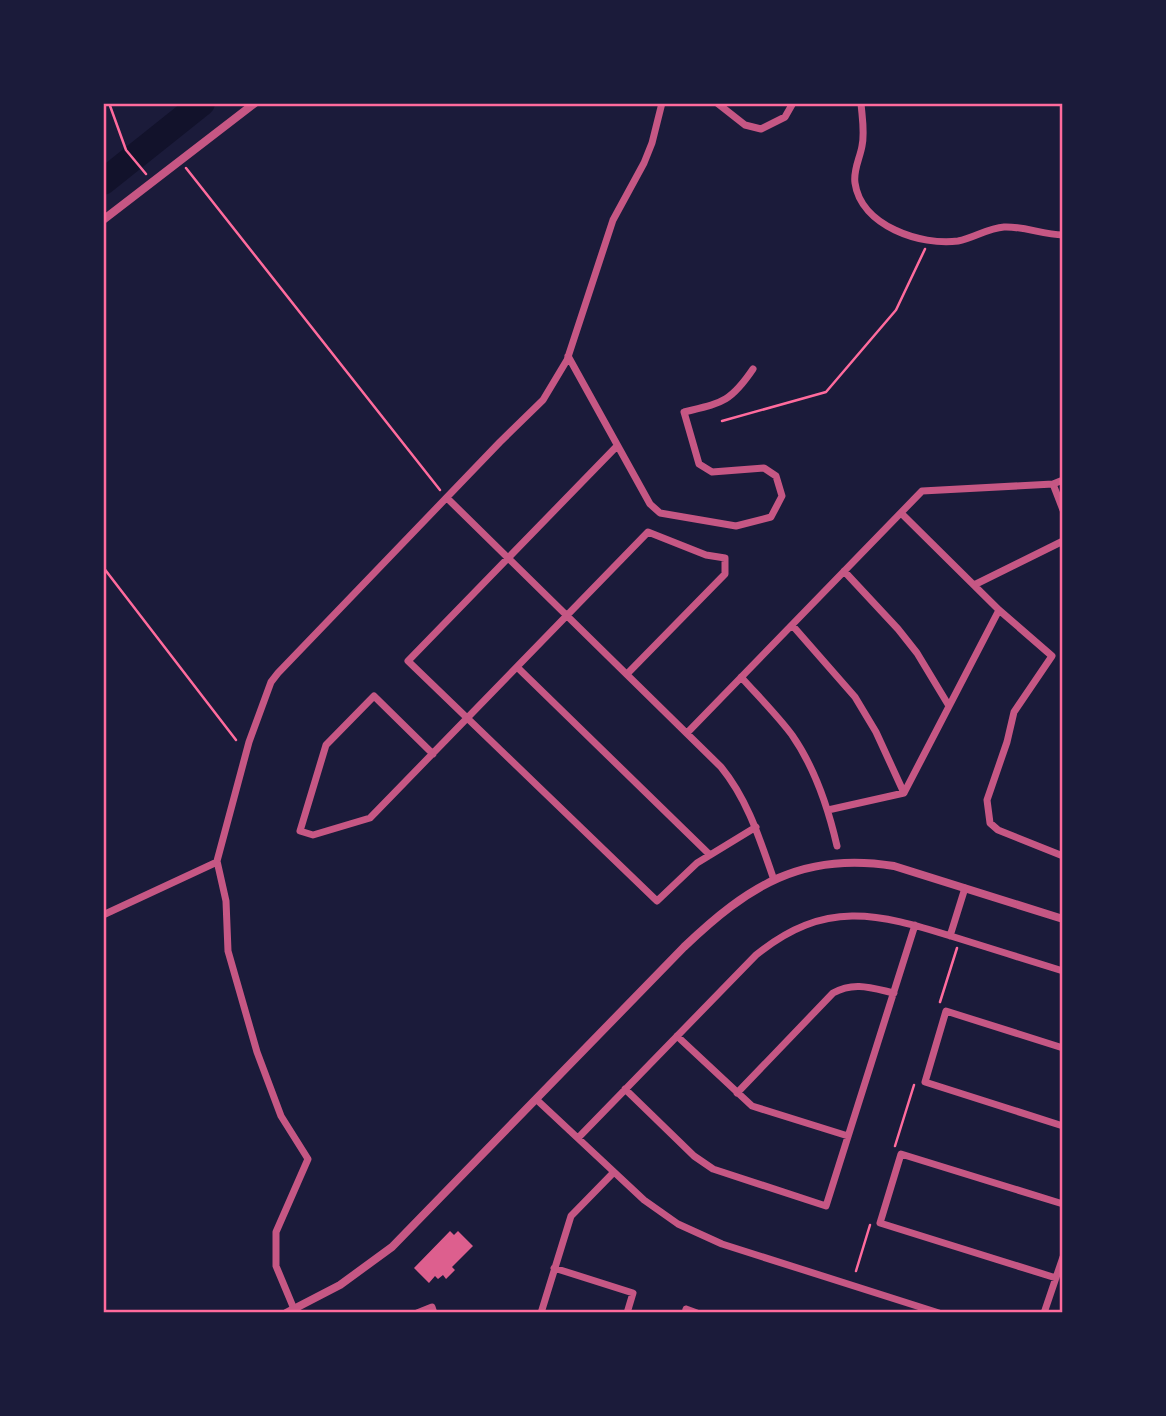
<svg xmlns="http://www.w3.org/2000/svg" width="1166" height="1416" font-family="'IBM Plex Sans',sans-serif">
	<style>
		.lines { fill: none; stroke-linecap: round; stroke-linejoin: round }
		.river { stroke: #12122b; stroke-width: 26 }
		.building { fill: #dd5f8e }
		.path { stroke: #ff6b9d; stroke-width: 2.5 }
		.minor { stroke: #c65784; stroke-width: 7 }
		.tertiary { stroke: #c65784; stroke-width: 8 }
		.neatline { fill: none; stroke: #ff6b9d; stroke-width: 2.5 }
	</style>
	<rect width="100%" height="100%" fill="#1b1b3a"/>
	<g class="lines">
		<path class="river" d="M103 182 202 103"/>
	</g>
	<path class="building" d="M450 1231 454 1235 458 1231 473 1246 452 1267 455 1270 446 1279 443 1275 438 1279 435 1276 429 1283 414 1268Z"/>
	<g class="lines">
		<path class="path" d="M109 103 126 150 146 174
			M186 168 440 490
			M722 421 826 392 896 310 925 249
			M103 567 236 740
			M940 1002 957 948
			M895 1146 914 1085
			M856 1271 870 1225"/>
		<path class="minor" d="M717 103 745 125 761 129 785 117 793 103
			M861 103C862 117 865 132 862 146 860 158 853 170 855 183 861 226 921 246 958 241 974 238 988 228 1004 227 1024 226 1043 235 1063 235
			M568 356 650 504 660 513 736 526 771 517 782 496 776 476 764 468 712 472 699 464 684 412C721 403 730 403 753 369
			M617 446 408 661 657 901 697 863 756 827
			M1053 484 1063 510
			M447 498 721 767C748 800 760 840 774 880
			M901 513 999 610 1052 656 1014 712 1007 742 987 800 990 823 998 830 1063 856
			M844 571 898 629 917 653 949 706
			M974 585 1063 541
			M792 625 855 697 876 732 904 793
			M517 667 710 855
			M741 677C758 696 777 715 792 735 815 768 828 807 837 846
			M687 733 922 491 1053 484 1063 480
			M433 754 374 696 326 745 300 831 313 835 370 818 648 532 706 555 725 558V574L627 674
			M828 810 904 793 999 610
			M103 915 217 862
			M950 936 965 888
			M677 1036 752 1106 848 1136
			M1063 1048 946 1011 925 1082 1063 1126
			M625 1089 694 1156 713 1169 826 1206 915 925
			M737 1093 833 993C854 981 872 988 894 993
			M537 1100 644 1200 678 1224 722 1244 939 1313
			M578 1138 756 955C825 899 877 913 954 937 990 948 1027 960 1063 971
			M554 1268 633 1293 627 1313
			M1056 1278 880 1223 901 1154 1063 1204
			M294 1309 276 1266V1232L308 1159 281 1116 257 1052 228 951 226 901 217 861 249 742 271 682 278 673 500 442 543 400 567 360 613 220 644 163 652 143 662 103
			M417 1313 432 1307 434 1313
			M541 1313 571 1216 614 1172
			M685 1313 686 1309 697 1313
			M1044 1313 1063 1257"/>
		<path class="tertiary" d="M103 220 255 103
			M286 1313 340 1285 392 1247 684 947C748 886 802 851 894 866L1063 919"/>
	</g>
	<rect width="1166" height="1416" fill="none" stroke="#1b1b3a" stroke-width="210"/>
	<rect x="105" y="105" width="956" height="1206" class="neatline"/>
</svg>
